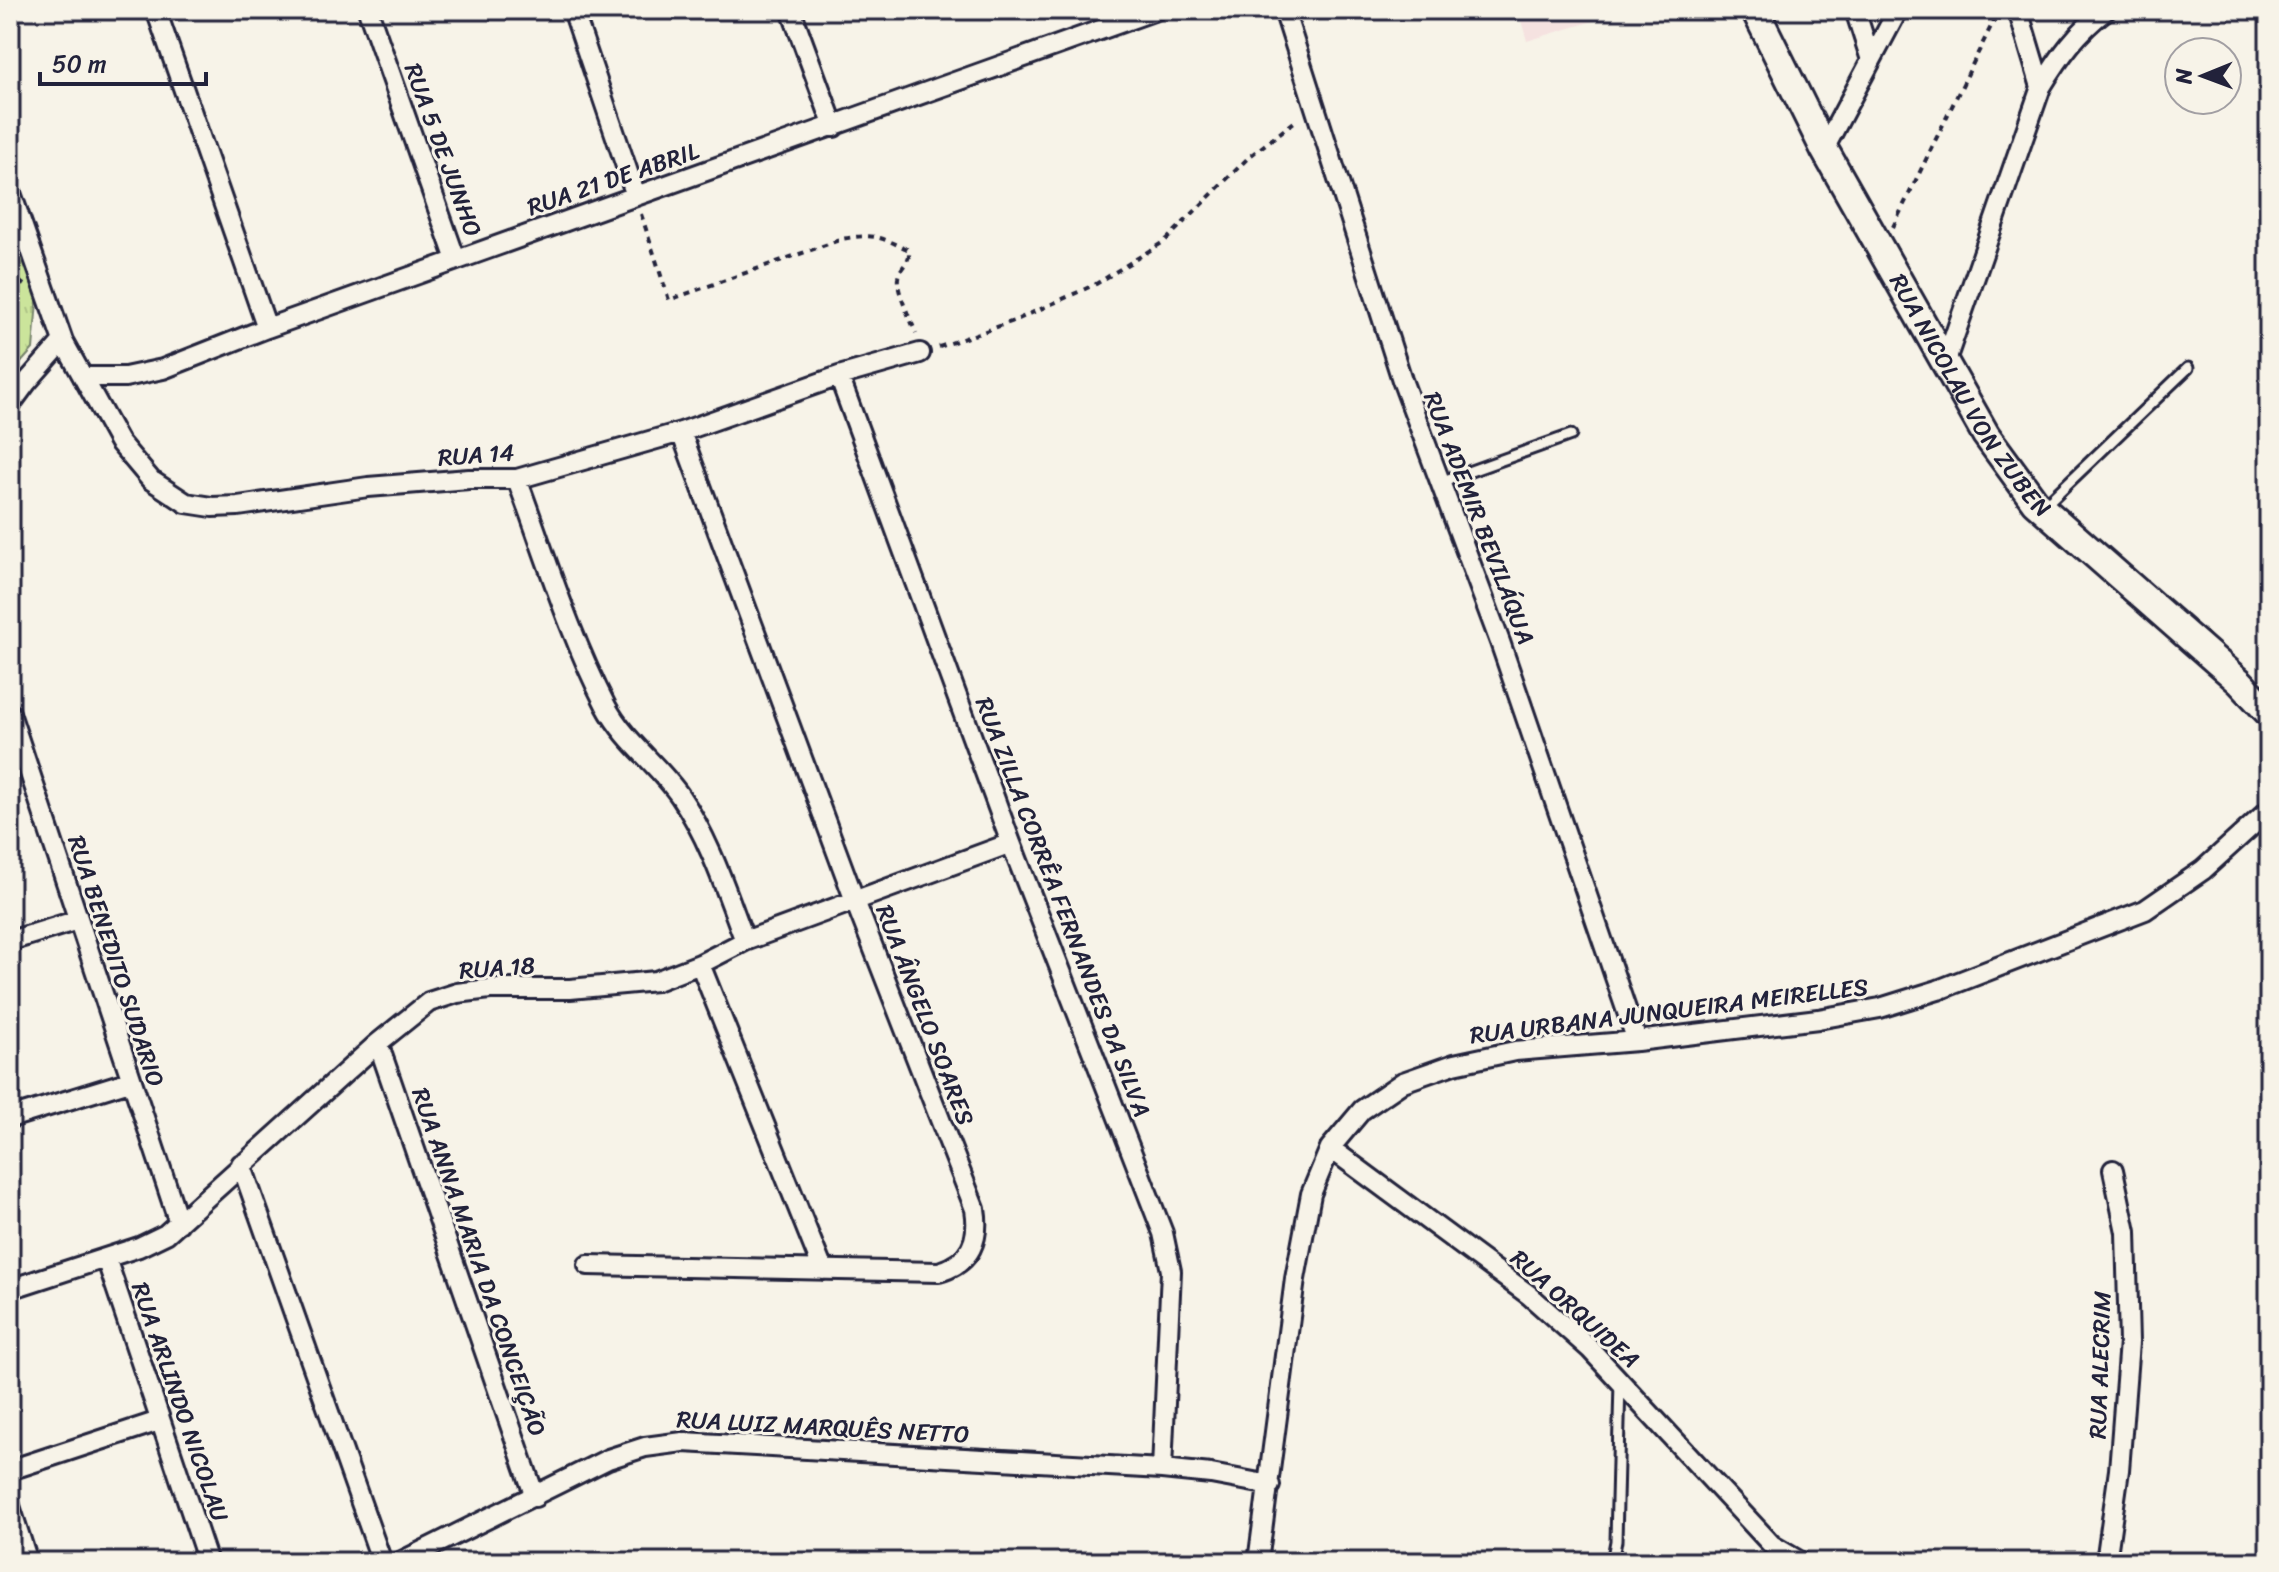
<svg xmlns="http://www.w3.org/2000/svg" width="2279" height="1572" font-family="Sriracha,sans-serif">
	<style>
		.built { fill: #f5e2e0 }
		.park { fill: url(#park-tufts); stroke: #76836b; stroke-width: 2 }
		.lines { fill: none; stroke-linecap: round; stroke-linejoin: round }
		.lane-casing { stroke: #22223b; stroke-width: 15 }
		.street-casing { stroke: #22223b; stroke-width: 24 }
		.secondary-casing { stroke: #22223b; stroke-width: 32 }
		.path { stroke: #22223b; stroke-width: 4; stroke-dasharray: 6 6; stroke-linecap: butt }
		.lane { stroke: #f7f3e8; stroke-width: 9 }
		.street { stroke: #f7f3e8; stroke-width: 18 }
		.secondary { stroke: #f7f3e8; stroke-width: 26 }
		.labels { text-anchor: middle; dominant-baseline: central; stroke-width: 6; stroke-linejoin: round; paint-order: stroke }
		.street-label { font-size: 24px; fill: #22223b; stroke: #f7f3e8 }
	</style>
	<defs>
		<pattern id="park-tufts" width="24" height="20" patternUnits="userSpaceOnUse" patternTransform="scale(2)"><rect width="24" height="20" fill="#cbe49b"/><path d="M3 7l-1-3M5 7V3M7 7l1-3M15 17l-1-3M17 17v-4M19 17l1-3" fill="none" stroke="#aec386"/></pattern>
	</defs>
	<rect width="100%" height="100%" fill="#f7f3e8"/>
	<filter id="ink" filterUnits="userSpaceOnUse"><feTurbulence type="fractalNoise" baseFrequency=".0125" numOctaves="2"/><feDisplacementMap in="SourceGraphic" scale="16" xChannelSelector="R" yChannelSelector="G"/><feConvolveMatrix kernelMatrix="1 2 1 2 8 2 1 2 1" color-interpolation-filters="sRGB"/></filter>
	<g filter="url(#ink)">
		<path class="built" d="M1518 10H1630L1527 41Z"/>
		<path class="park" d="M10 212 38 289 33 349 10 375Z"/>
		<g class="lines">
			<defs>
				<path id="lane" d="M1440 482 1571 435
					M2043 507 2188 368
					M1612 1562 1616 1541 1620 1382"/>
				<path id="street" d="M156 10 267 328
					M368 10 456 260
					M573 10 636 196
					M791 10 834 127
					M1284 10 1402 380 1500 642 1637 1041
					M1855 10 1871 60
					M2018 10 2041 87
					M1824 149 1898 10
					M10 190 63 341 83 377 119 442 151 480 186 503 212 507 238 506 368 487 469 479H517L681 432 839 376 920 353
					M1945 363 2041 87C2060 56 2077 32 2106 10
					M839 376 1011 843 1163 1233 1171 1271 1162 1469
					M83 377H125L163 369 267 328 1156 10
					M10 405 27 382 63 341
					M517 479C545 554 569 634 606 706 625 742 658 764 680 796 710 840 726 891 745 941
					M10 713 179 1223
					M10 941 78 920
					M700 964 823 1270
					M378 1043 535 1497
					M10 1118 130 1081
					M1330 1148 1529 1295 1590 1349 1772 1545 1801 1562
					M241 1164 382 1562
					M106 1258 208 1562
					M588 1265 939 1272C971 1263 980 1239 975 1209L855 901 681 432
					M10 1289 139 1247 166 1234 378 1043 429 1002 457 993 490 989H570L656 981 700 964 745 941 1011 843
					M10 1470 159 1421
					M10 1506 28 1562
					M400 1562 608 1459 645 1447 683 1442 1162 1469 1211 1474 1270 1485
					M1258 1562 1295 1279 1311 1194 1330 1148 1362 1110 1403 1082 1454 1064 1515 1051 1637 1041 1818 1019 1880 1008 1938 990 2145 910 2203 870 2269 810
					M2106 1562 2119 1470 2129 1342 2126 1232 2113 1170"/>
				<g id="secondary">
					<path id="s1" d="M1755 10 1824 149 1986 435 2035 502 2240 682 2269 713"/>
				</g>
			</defs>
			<use href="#lane" class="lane-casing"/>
			<use href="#street" class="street-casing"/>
			<use href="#secondary" class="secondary-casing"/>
			<path class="path" d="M641 214 669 300 842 239C875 233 880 237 909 250 911 263 899 267 898 278 896 291 911 320 916 333
				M1893 227 1998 12
				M10 275 24 285
				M939 347 1014 321 1096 284 1165 241 1250 156 1298 119"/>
			<use href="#lane" class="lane"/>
			<use href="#street" class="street"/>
			<use href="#secondary" class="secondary"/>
		</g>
	</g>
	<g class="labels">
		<g class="street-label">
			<text transform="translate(443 150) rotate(70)">RUA 5 DE JUNHO</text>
			<text transform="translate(613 179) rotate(-19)">RUA 21 DE ABRIL</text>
			<text stroke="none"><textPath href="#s1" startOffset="442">RUA NICOLAU VON ZUBEN</textPath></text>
			<text transform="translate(476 455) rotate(-4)">RUA 14</text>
			<text transform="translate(1479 518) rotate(69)">RUA ADEMIR BEVILÁQUA</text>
			<text transform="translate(1063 907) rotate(69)">RUA ZILLA CORRÊA FERNANDES DA SILVA</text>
			<text transform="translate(116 961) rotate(72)">RUA BENEDITO SUDARIO</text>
			<text transform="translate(497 968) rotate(-4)">RUA 18</text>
			<text transform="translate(1669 1011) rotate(-7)">RUA URBANA JUNQUEIRA MEIRELLES</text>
			<text transform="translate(925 1015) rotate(69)">RUA ÂNGELO SOARES</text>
			<text transform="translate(479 1262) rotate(71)">RUA ANNA MARIA DA CONCEIÇÃO</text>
			<text transform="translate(1575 1309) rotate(42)">RUA ORQUIDEA</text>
			<text transform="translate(2100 1365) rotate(-88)">RUA ALECRIM</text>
			<text transform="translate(180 1402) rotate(71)">RUA ARLINDO NICOLAU</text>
			<text transform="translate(823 1427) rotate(3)">RUA LUIZ MARQUÊS NETTO</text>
		</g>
	</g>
	<rect width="2279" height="1572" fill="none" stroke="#f7f3e8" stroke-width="40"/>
	<rect x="20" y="20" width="2239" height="1532" fill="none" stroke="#22223b" stroke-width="3" filter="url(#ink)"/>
	<g transform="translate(2203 76) rotate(269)"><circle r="38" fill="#f7f3e8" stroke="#a29fa3" stroke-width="2"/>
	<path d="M0-6L14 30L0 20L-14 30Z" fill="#22223b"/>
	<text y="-12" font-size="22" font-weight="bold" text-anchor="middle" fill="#22223b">N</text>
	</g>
	<path d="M40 72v12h166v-12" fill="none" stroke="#22223b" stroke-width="4"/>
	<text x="52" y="72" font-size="24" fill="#22223b" stroke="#f7f3e8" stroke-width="6" paint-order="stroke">50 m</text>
</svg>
